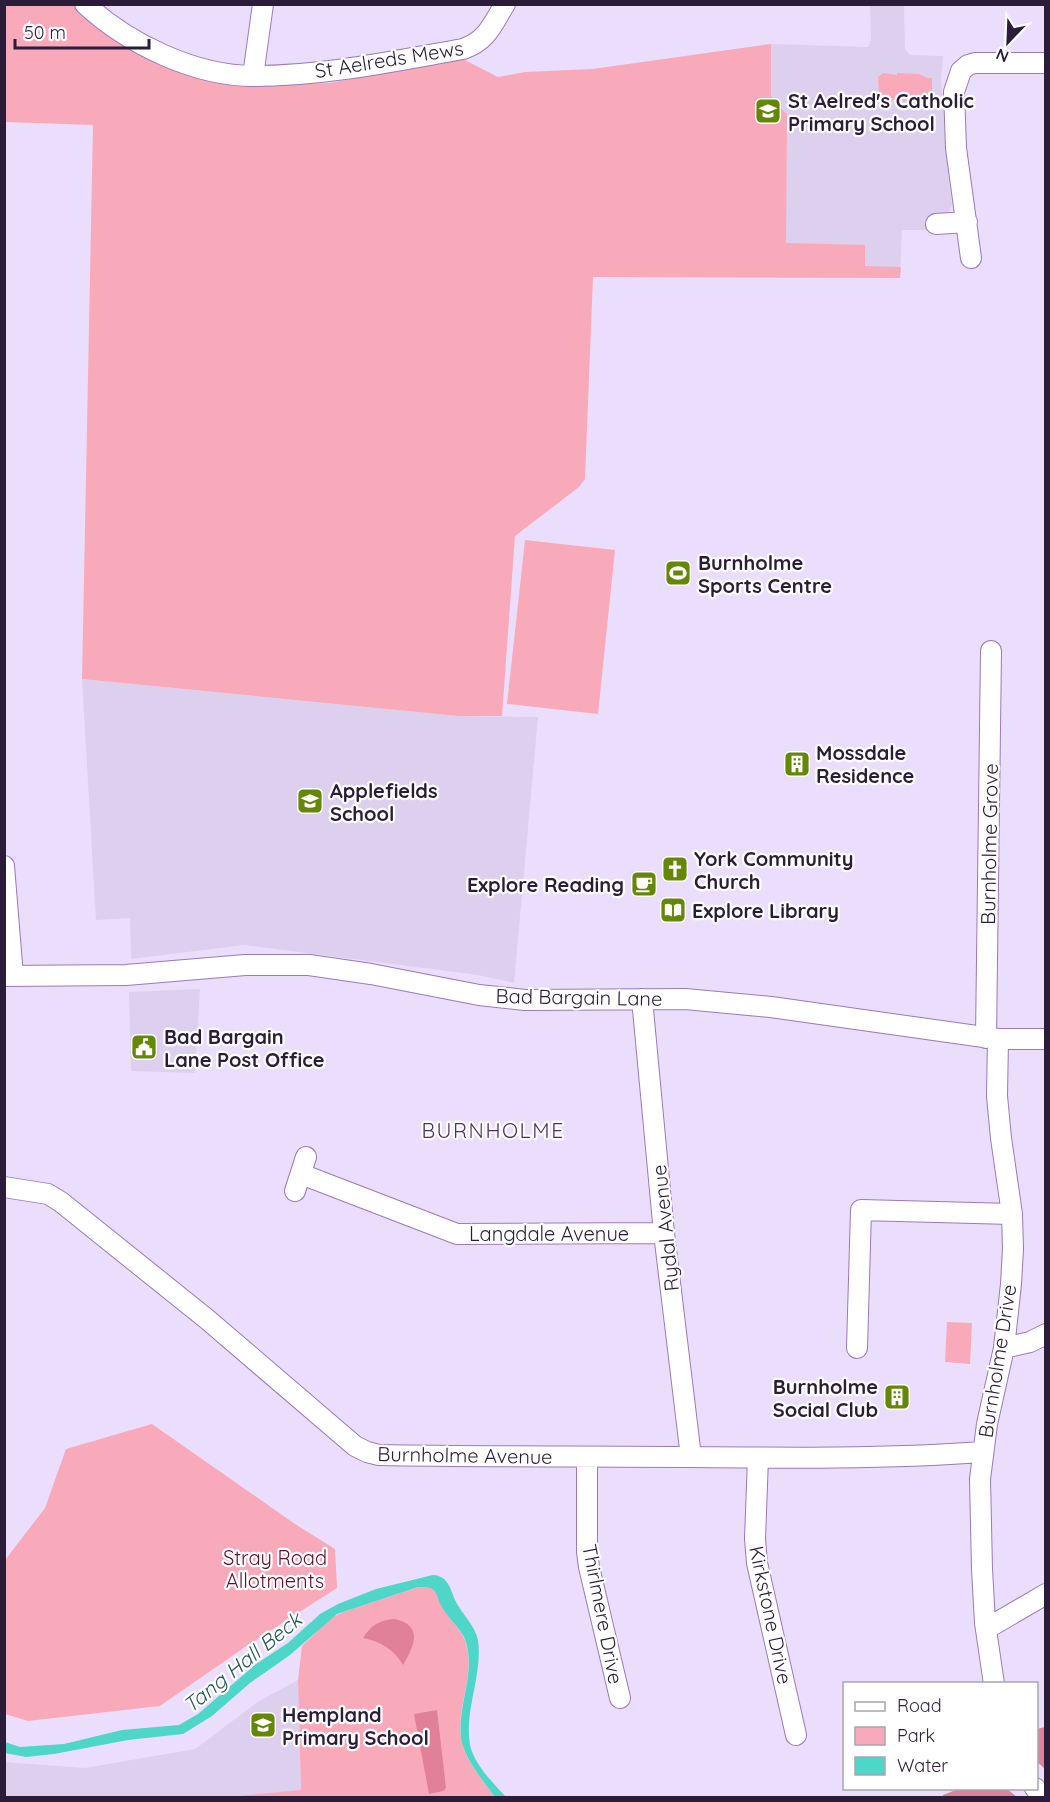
<svg xmlns="http://www.w3.org/2000/svg" width="1050" height="1802" font-family="Quicksand,sans-serif">
	<style>
		.built { fill: #ddcfee }
		.green { fill: #f9aaba }
		.forest { fill: #e08197 }
		.water { fill: #4ed7c9 }
		.lines { fill: none; stroke-linecap: round; stroke-linejoin: round }
		.minor-casing { stroke: #9a79bd; stroke-width: 22 }
		.minor { stroke: #fff; stroke-width: 20 }
		.labels { text-anchor: middle; dominant-baseline: central; stroke-width: 4.5; stroke-linejoin: round; paint-order: stroke }
		.street-label { font-size: 20px; fill: #2b1d39; stroke: #fff }
		.poi-label { font-size: 20px; font-weight: bold; fill: #2b1d39; stroke: #fff; text-anchor: start }
		.park-label { font-size: 20px; fill: #640f2d; stroke: #fff }
		.neighbourhood-label { font-size: 21px; letter-spacing: 1.5px; fill: #50306e; stroke: #fff }
		.water-label { font-size: 21px; font-style: italic; fill: #235b55; stroke: #fff }
	</style>
	<rect width="100%" height="100%" fill="#ebdefc"/>
	<path class="built" d="M870 4 904 5 905 49 910 55 943 56 941 79 948 175 952 205 948 213 929 215V230H902L900 278 593 277V69L771 44 868 47 871 40Z
		M82 679 458 716 538 717 514 983 478 975 244 945 131 959 130 918 96 920Z
		M200 989 195 1073 131 1071 129 992Z
		M298 1680 301 1797H5L4 1762 85 1768 195 1749 259 1701Z"/>
	<path class="green" d="M5 5H73L81 15 130 45 191 72 259 86 330 83 461 58 498 77 525 72 593 69 771 44V96L787 115 786 243 865 245V266L901 267 900 278 593 277 585 479 579 487 515 536 502 716H458L82 679 93 125 5 122Z
		M883 73 897 75V73L919 74 927 78H932V104H915V101L882 99 881 93H879L878 77Z
		M525 540 615 550 598 714 507 704Z
		M947 1322 972 1323 970 1364 945 1362Z
		M152 1424 295 1524 335 1549 337 1588 248 1645 160 1706 28 1721 5 1714V1560L45 1508 66 1449Z
		M429 1586C440 1591 438 1599 443 1608 449 1619 459 1627 464 1638 478 1671 456 1705 461 1738 464 1759 483 1781 495 1797L217 1798 301 1790 298 1680 302 1646 331 1618 343 1612 418 1587Z"/>
	<path class="forest" d="M395 1619C424 1626 414 1646 403 1665 395 1650 380 1641 363 1638 371 1625 380 1620 395 1619Z
		M437 1710 446 1788 443 1791 429 1794 414 1714Z
		M1045 1727H1046L1045 1769 1036 1761 1037 1729Z
		M961 1788 1007 1789 1017 1797H943V1795Z"/>
	<path class="water" d="M433 1575C448 1576 450 1588 455 1600 461 1613 475 1625 478 1640 483 1675 464 1709 470 1745 474 1764 493 1783 506 1797H495C483 1781 464 1758 461 1738 457 1704 478 1670 464 1637 458 1626 448 1618 442 1607 434 1592 439 1586 418 1587L337 1614 290 1655 250 1683 212 1716 183 1734 128 1740 54 1754 26 1757 5 1753V1742L20 1747 64 1744 122 1730 179 1725 198 1714 256 1664 288 1643 320 1614 338 1604 376 1589Z"/>
	<g class="lines">
		<defs>
			<path id="minor" d="M85 4C128 44 195 76 254 76 324 76 394 61 463 49 487 41 492 25 505 4
				M253 76 263 4
				M936 224 967 222
				M971 258 956 148 954 92 961 71 968 65 975 63H1046
				M4 866 13 976
				M4 976 126 975 245 965H309L371 974 479 995 525 1000 685 999 771 1007 998 1039H1046
				M642 999 664 1233 691 1457
				M986 1038 991 651
				M301 1174 457 1234 664 1233
				M4 1187 48 1194 61 1202 208 1320 355 1446 367 1452 379 1455C483 1457 588 1456 692 1457 789 1458 886 1459 983 1452
				M295 1191 306 1157
				M857 1348 861 1210 1012 1214
				M1004 1348 1030 1342 1046 1334
				M587 1457V1552L589 1567 620 1698
				M758 1458 755 1539 757 1563 796 1735
				M986 1629 1046 1594
				M994 1684 985 1623 982 1569 980 1479 987 1424 1004 1348 1011 1284 1013 1249 1012 1214 1001 1138 997 1096 998 1039
				M1035 1788 1045 1798"/>
		</defs>
		<use href="#minor" class="minor-casing"/>
		<use href="#minor" class="minor"/>
	</g>
	<defs>
		<symbol id="school-square" viewBox="-11 -11 22 22"><rect x="-9" y="-9" width="18" height="18" rx="4" fill="#648708" stroke="#fff"/><path d="M0-5L7-2L0 1L-7-2ZM-4 1L0 2.5L4 1V4Q0 6-4 4Z" fill="#fff"/></symbol>
		<symbol id="stadium-square" viewBox="-11 -11 22 22"><rect x="-9" y="-9" width="18" height="18" rx="4" fill="#648708" stroke="#fff"/><path d="M0-5a6.5 5 0 1 0 0 10a6.5 5 0 1 0 0-10ZM-3.5-1.8h7v3.6h-7Z" fill="#fff"/></symbol>
		<symbol id="building-square" viewBox="-11 -11 22 22"><rect x="-9" y="-9" width="18" height="18" rx="4" fill="#648708" stroke="#fff"/><path d="M-4-6H4V6H1V3H-1V6H-4ZM-2.5-4.3h1.7v1.8h-1.7ZM.8-4.3h1.7v1.8H.8ZM-2.5-1h1.7V.8h-1.7ZM.8-1h1.7V.8H.8Z" fill="#fff"/></symbol>
		<symbol id="church-square" viewBox="-11 -11 22 22"><rect x="-9" y="-9" width="18" height="18" rx="4" fill="#648708" stroke="#fff"/><path d="M-1.2-6h2.4v3.5h3.3v2.4h-3.3V6h-2.4V-.1h-3.3v-2.4h3.3Z" fill="#fff"/></symbol>
		<symbol id="cafe-square" viewBox="-11 -11 22 22"><rect x="-9" y="-9" width="18" height="18" rx="4" fill="#648708" stroke="#fff"/><path d="M-5.5-4.5H6V0H3Q3 3.5 0 3.5H-2.5Q-5.5 3.5-5.5 0ZM3-3.2v2h1.7v-2ZM-6 4.5H4V6H-6Z" fill="#fff"/></symbol>
		<symbol id="library-square" viewBox="-11 -11 22 22"><rect x="-9" y="-9" width="18" height="18" rx="4" fill="#648708" stroke="#fff"/><path d="M-6-4Q-3-5.5-.7-3.5V5Q-3 3-6 4ZM6-4Q3-5.5 .7-3.5V5Q3 3 6 4Z" fill="#fff"/></symbol>
		<symbol id="civic-square" viewBox="-11 -11 22 22"><rect x="-9" y="-9" width="18" height="18" rx="4" fill="#648708" stroke="#fff"/><path d="M-.6-6.5H3V-4.5H.6V-3L4-1V1h2V6H-6V1h2V-1L-.6-3ZM-1.2 2.5V6h2.4V2.5Z" fill="#fff"/></symbol>
	</defs>
	<g fill-rule="evenodd">
		<use href="#school-square" x="753" y="96" width="30" height="30"/>
		<use href="#stadium-square" x="663" y="558" width="30" height="30"/>
		<use href="#building-square" x="782" y="749" width="30" height="30"/>
		<use href="#school-square" x="295" y="786" width="30" height="30"/>
		<use href="#church-square" x="660" y="854" width="30" height="30"/>
		<use href="#cafe-square" x="629" y="869" width="30" height="30"/>
		<use href="#library-square" x="658" y="895" width="30" height="30"/>
		<use href="#civic-square" x="129" y="1032" width="30" height="30"/>
		<use href="#building-square" x="882" y="1382" width="30" height="30"/>
		<use href="#school-square" x="248" y="1710" width="30" height="30"/>
	</g>
	<g class="labels">
		<g class="street-label">
			<text transform="translate(389 59) rotate(-9)">St Aelreds Mews</text>
			<text transform="translate(989 844) rotate(-89)">Burnholme Grove</text>
			<text transform="translate(579 997) rotate(1)">Bad Bargain Lane</text>
			<text transform="translate(665 1228) rotate(-96)">Rydal Avenue</text>
			<text x="549" y="1233">Langdale Avenue</text>
			<text transform="translate(997 1361) rotate(-81)">Burnholme Drive</text>
			<text transform="translate(465 1455) rotate(1)">Burnholme Avenue</text>
			<text transform="translate(603 1614) rotate(79)">Thirlmere Drive</text>
			<text transform="translate(771 1615) rotate(78)">Kirkstone Drive</text>
		</g>
		<g class="poi-label">
			<text x="788" y="100">St Aelred's Catholic<tspan x="788" dy="23">Primary School</tspan></text>
			<text x="698" y="562">Burnholme<tspan x="698" dy="23">Sports Centre</tspan></text>
			<text x="816" y="752">Mossdale<tspan x="816" dy="23">Residence</tspan></text>
			<text x="330" y="790">Applefields<tspan x="330" dy="23">School</tspan></text>
			<text x="694" y="858">York Community<tspan x="694" dy="23">Church</tspan></text>
			<text x="624" y="884" text-anchor="end">Explore Reading</text>
			<text x="692" y="910">Explore Library</text>
			<text x="164" y="1036">Bad Bargain<tspan x="164" dy="23">Lane Post Office</tspan></text>
			<text x="878" y="1386" text-anchor="end">Burnholme<tspan x="878" dy="23">Social Club</tspan></text>
			<text x="282" y="1714">Hempland<tspan x="282" dy="23">Primary School</tspan></text>
		</g>
		<g class="park-label">
			<text x="275" y="1557">Stray Road<tspan x="275" dy="23">Allotments</tspan></text>
		</g>
		<g class="neighbourhood-label">
			<text x="493" y="1130">BURNHOLME</text>
		</g>
		<g class="water-label">
			<text transform="translate(242 1662) rotate(-39)">Tang Hall Beck</text>
		</g>
	</g>
	<rect width="1050" height="1802" fill="none" stroke="#2b1d39" stroke-width="12"/>
	<rect x="843" y="1682" width="195" height="108" fill="#ffffff" stroke="#aaa5b0" stroke-width="1.5"/>
	<rect x="855" y="1702" width="30" height="9" fill="#ffffff" stroke="#aaa5b0" stroke-width="1.5"/>
	<text x="897" y="1712" font-size="18" fill="#2b1d39">Road</text>
	<rect x="855" y="1727" width="30" height="18" fill="#f9aaba" stroke="#aaa5b0" stroke-width="1.5"/>
	<text x="897" y="1742" font-size="18" fill="#2b1d39">Park</text>
	<rect x="855" y="1757" width="30" height="18" fill="#4ed7c9" stroke="#aaa5b0" stroke-width="1.5"/>
	<text x="897" y="1772" font-size="18" fill="#2b1d39">Water</text>
	<g transform="translate(1008 42) rotate(203)" stroke="#ffffff" stroke-width="4.5" paint-order="stroke">
	<path d="M0-4.5L10 22L0 15L-10 22Z" fill="#2b1d39"/>
	<text y="-9" font-size="16" font-weight="bold" text-anchor="middle" fill="#2b1d39">N</text>
	</g>
	<path d="M15 39v9h134v-9" fill="none" stroke="#2b1d39" stroke-width="3"/>
	<text x="24" y="39" font-size="18" fill="#2b1d39" stroke="#ffffff" stroke-width="4.5" paint-order="stroke">50 m</text>
</svg>
